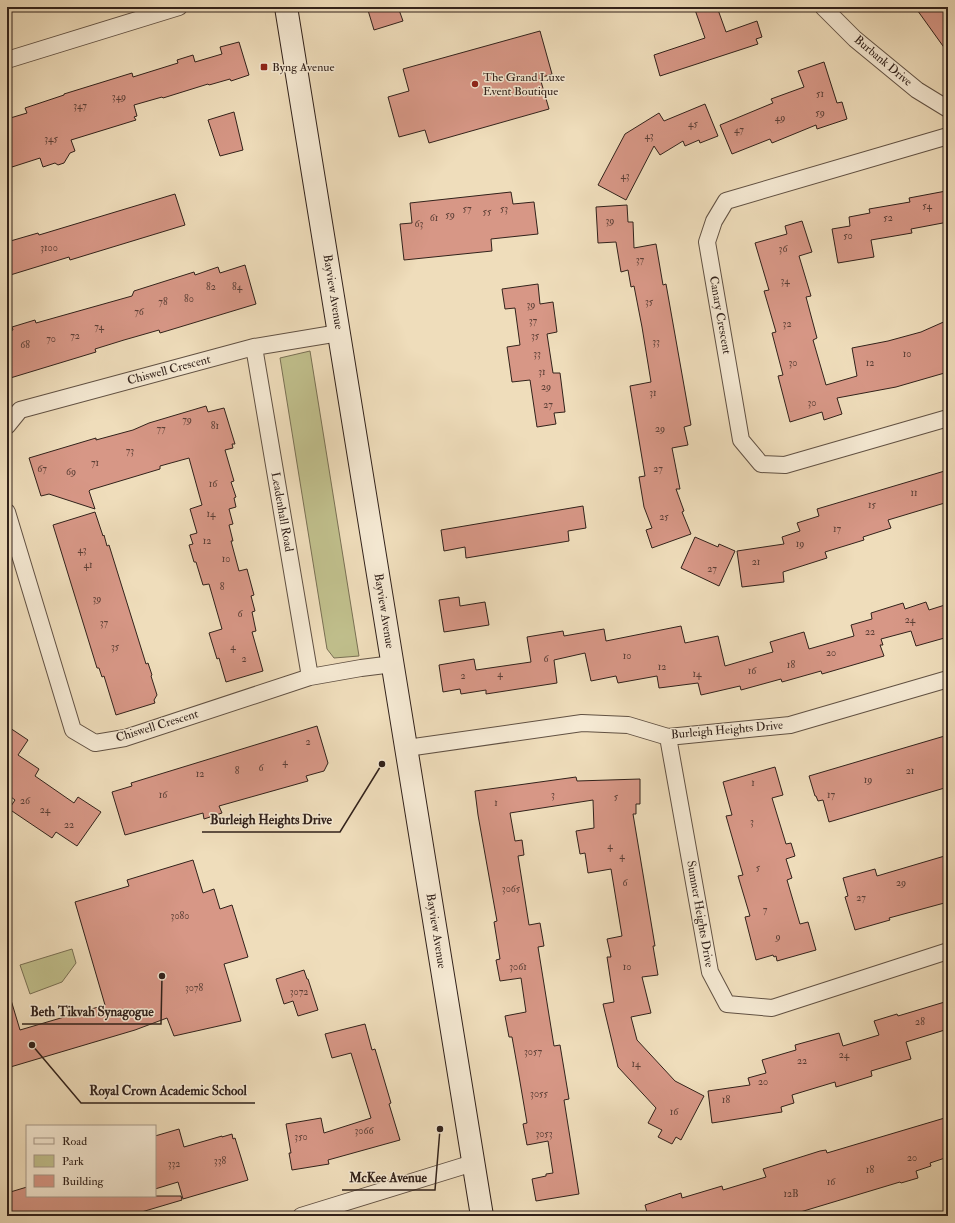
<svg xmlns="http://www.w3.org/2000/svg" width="955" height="1223" font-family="'IM FELL Double Pica',serif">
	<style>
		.green { fill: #c0bf8c; stroke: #797054 }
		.building { fill: #d79786; stroke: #32221b }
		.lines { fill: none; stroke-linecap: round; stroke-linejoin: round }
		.street-casing { stroke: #615143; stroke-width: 18 }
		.secondary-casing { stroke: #32221b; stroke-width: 24 }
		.street { stroke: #f5e9d3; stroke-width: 16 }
		.secondary { stroke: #f5e9d3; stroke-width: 22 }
		.poi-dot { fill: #8f2418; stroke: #f5e9d3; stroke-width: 1.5 }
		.labels { text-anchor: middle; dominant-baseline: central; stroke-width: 3; stroke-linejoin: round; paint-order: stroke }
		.number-label { font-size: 10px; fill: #5b3f36 }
		.street-label { font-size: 12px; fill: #32221b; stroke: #f5e9d3 }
		.poi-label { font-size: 12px; fill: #32221b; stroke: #f5e9d3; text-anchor: start }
		.leader { fill: none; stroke: #32221b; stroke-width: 1.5 }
		.callout-dot { fill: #32221b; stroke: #f5e9d3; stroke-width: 1.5 }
		.callout-label { font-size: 13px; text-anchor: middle; font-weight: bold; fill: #32221b; stroke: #f5e9d3; stroke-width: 3; stroke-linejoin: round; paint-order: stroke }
	</style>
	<rect width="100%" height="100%" fill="#efddbb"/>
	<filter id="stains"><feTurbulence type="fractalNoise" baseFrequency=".005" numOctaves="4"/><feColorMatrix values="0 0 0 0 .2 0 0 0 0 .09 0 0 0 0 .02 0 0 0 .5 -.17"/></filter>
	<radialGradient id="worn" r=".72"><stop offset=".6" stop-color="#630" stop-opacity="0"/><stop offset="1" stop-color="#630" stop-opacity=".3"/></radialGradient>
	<path class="green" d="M310 351 359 656 334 658 327 649 280 358Z
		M72 949 76 963 62 982 30 994 20 965Z"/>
	<path class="building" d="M367 7H398L403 21 374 30Z
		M694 7H717L726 32 757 21 762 37 756 39 758 44 660 76 654 55 705 38Z
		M915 7H948V53Z
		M540 31 552 74 540 78 549 109 429 143 425 130 399 137 388 97 409 91 403 69Z
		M239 42 249 75 231 81 230 79 209 85 208 84 163 98 162 97 134 105 137 116 134 117 136 120 71 140 75 151 70 153 64 163 58 165 55 163 43 167 40 158 12 167 7 152V119L27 113 25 108 64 95V94L132 73 133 77 178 63 177 60 193 55 195 62 222 54 220 47Z
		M824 62 837 103 842 102 847 119 817 129 816 125 772 143 770 139 732 154 720 125 773 103 771 99 804 87 798 71Z
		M705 104 718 136 700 143 699 140 685 146 683 141 660 155 654 146 626 200 598 185 625 134 659 113 664 121Z
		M234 112 243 150 220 156 208 120Z
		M946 191 948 200V222L911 229 912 233 871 240 874 257 838 263 832 229 850 226 849 217 870 213 869 209 910 202 909 198Z
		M511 192 513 204 534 202 538 234 491 239 492 251 404 260 400 224 412 223 410 203Z
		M175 194 185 225 70 260 69 257 7 276V242L38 233 39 235Z
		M627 205 628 222H633L634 248 656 244 663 285 666 284 691 425 684 427 688 445 672 448 680 489H676L684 511 682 512 691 534 652 548 646 530 652 528 644 507 639 477 645 476 630 386 651 382 642 327 634 286 631 287 628 270 621 272 616 242 598 243 596 207Z
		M802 221 812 252 799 256 811 296 806 297 817 338 813 340 826 385 857 376 852 348 888 341 921 332 948 320V372L896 387 837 398 842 414 824 420 822 412 790 422 778 376 783 375 772 333 776 332 764 291 769 290 755 243 787 234 785 226Z
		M245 265 256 304 160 333 159 330 124 340 95 349 96 352 7 379V332L13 330 12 327 35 320 36 323 132 296 134 291 194 272 195 275 218 267 220 273Z
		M538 284 540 304 553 302 557 332 547 334 553 373H560L565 412 554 413 556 424 537 427 530 380 512 382 507 347 520 345 515 308 505 309 502 289Z
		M206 406 208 412 224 408 235 444H232L233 448 225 450 234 481 231 482 236 497 234 498 236 507 229 509 233 524 229 525 233 541H231L239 571 247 569 254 595 251 596 255 611 252 612 256 631 252 632 263 671 226 682 219 658 217 659 209 633 222 629 209 584 203 585 196 562H194L189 545 193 544 190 535 197 533 190 509 202 505 189 458 160 466V469L90 490 89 491 95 509 49 494 41 496 29 458 96 438V440L133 430 149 423Z
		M948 470V502L888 520 891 528 863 537 864 540 825 552 827 558 783 572 784 582 742 587 737 551 784 544 782 537 800 531 797 523 819 516 817 509Z
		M583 506 586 528 568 531 569 541 466 558 465 547 444 551 441 530Z
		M95 512 103 536 104 535 107 546 109 545 146 664 148 663 152 675 151 676 157 695 154 700 155 703 116 715 104 676 102 677 99 668H97L53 525Z
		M695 537 718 547 719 544 735 551 719 586 681 568Z
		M459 597 460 606 485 602 489 625 444 632 439 600Z
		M926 602 929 610 948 604V637L916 646 911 631 881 639 883 645H880L884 656 822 674 821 671 782 682 781 679 741 690 740 686 701 695 698 683 659 688 657 676 618 683 616 676 591 681 585 653 554 660 557 683 486 694V690L461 694 460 689 443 692 439 665 474 659 476 670 531 662 527 637 563 631 564 636 604 629 606 641 681 626 685 643 718 636 725 666 773 652 770 642 804 632 809 649 854 636 851 625 872 619 871 613 903 603 905 609Z
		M7 726 28 740 18 755 39 769 35 776 74 803 78 797 101 812 77 846 56 832 52 838 9 809 15 800 7 794Z
		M317 726 328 763 324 771 306 776 308 781 219 806 222 813 204 819 203 813 125 835 112 792 132 786 131 783Z
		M948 735V787L829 822 823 800 818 801 816 796H815L809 776Z
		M775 767 783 795 772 798 786 844 791 843 795 856 786 859 792 878 787 880 800 924 808 922 816 950 777 961 776 956 774 957 773 955 756 960 745 917 750 916 738 876 743 875 726 816 732 815 723 782Z
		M576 777 577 781 640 779V804H636V814H633L655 946H653L658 975 642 977 651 1013 631 1017 637 1040 675 1081 704 1096 681 1140 676 1137 672 1144 658 1137 662 1130 648 1123 656 1108 618 1067 603 1004 614 1002 607 957H611L607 939 622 936 611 869 588 873 585 853 580 854 576 831 594 828 593 800 510 813 515 841 522 840 524 855 518 856 529 925 540 923 544 946 538 947 554 1046 560 1045 569 1099 564 1100 579 1194 536 1201 532 1179 546 1176V1174L553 1173 548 1141 527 1145 523 1124 527 1123 519 1076 512 1037H509L505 1016 526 1012 521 978 500 981 496 960 500 959 494 922 497 921 478 815 475 791Z
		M948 855V902L889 918 890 920 855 930 845 897 848 896 843 878 875 869 877 876Z
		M193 860 203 893 214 889 220 909 232 905 248 957 224 964 241 1021 174 1036 167 1018 135 1030 7 1068V1001L11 1000 20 1030 105 1005 75 902 129 886 127 880Z
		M304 970 307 979H308L318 1010 298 1016 293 1001 284 1004 276 979Z
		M948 1001V1029L906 1042 911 1059 871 1071 872 1076 836 1087 835 1082 792 1095 794 1103 781 1107 782 1112 712 1123 708 1091 750 1085 748 1078 766 1073 762 1060 796 1050 795 1045 839 1033 843 1046 879 1035 874 1021 897 1014 898 1016Z
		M365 1024 372 1050 375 1049 391 1103 389 1104 400 1140 328 1160 329 1164 292 1170 289 1153H291L286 1124 321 1118 324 1133 371 1118 351 1053 332 1058 325 1034Z
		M948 1117V1157L930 1163 931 1166 916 1171 918 1178 901 1183 900 1182 787 1216H648L645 1205 681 1193 682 1198 722 1186 723 1190 766 1177 763 1169 820 1151 826 1150 827 1153Z
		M179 1129 184 1147 222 1136V1137L232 1134 233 1139 235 1138 248 1180 183 1199 178 1182 155 1189V1136Z
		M27 1187V1196H181L182 1200 128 1216H7V1193Z"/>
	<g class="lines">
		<defs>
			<path id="street" d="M823 7 855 39 917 90 948 109
				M7 60 179 7
				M948 136 726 201 714 221 707 242 741 440 761 464 785 465 948 418
				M254 347 310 677
				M7 426 20 410 254 347 339 333
				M7 512 73 730 95 743 125 738 310 677 361 668 393 664
				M668 737 710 972 727 1004 772 1008 948 951
				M407 748 582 723 628 725 668 737 790 725 948 679
				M301 1216 473 1163"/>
			<path id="secondary" d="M286 7 482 1216"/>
		</defs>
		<use href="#street" class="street-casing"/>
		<use href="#secondary" class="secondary-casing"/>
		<use href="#street" class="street"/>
		<use href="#secondary" class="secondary"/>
	</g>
	<g class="poi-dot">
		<rect x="260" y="63" width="8" height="8" rx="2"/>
		<circle cx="475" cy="84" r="4"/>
	</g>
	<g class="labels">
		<g class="number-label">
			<text x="820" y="94">51</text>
			<text x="119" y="97">349</text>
			<text x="80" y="106">347</text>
			<text x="820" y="113">59</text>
			<text x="780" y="118">49</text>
			<text x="693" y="124">45</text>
			<text x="739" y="130">47</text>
			<text x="649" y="136">43</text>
			<text x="51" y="139">345</text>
			<text x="625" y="176">43</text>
			<text x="927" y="206">54</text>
			<text x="467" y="209">57</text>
			<text x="504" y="209">53</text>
			<text x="487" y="212">55</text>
			<text x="450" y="215">59</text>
			<text x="434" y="218">61</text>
			<text x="888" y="218">52</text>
			<text x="610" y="221">39</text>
			<text x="419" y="224">63</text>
			<text x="848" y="236">50</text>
			<text x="49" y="248">3100</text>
			<text x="783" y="249">36</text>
			<text x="640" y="260">37</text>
			<text x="785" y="281">34</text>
			<text x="211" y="287">82</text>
			<text x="237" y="287">84</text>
			<text x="189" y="299">80</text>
			<text x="163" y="302">78</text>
			<text x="649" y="302">35</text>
			<text x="531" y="305">39</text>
			<text x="139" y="312">76</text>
			<text x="533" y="321">37</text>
			<text x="787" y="324">32</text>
			<text x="99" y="327">74</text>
			<text x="75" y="336">72</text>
			<text x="535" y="336">35</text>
			<text x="51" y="339">70</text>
			<text x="656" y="342">33</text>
			<text x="25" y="345">68</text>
			<text x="537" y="354">33</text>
			<text x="907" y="354">10</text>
			<text x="793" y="363">30</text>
			<text x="870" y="363">12</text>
			<text x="542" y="372">31</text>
			<text x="546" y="387">29</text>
			<text x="653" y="393">31</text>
			<text x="812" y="403">30</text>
			<text x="548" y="405">27</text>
			<text x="187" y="420">79</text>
			<text x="215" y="426">81</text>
			<text x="161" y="429">77</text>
			<text x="660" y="429">29</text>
			<text x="130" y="451">73</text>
			<text x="95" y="463">71</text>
			<text x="42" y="469">67</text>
			<text x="658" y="469">27</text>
			<text x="71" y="472">69</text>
			<text x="213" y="484">16</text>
			<text x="914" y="493">11</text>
			<text x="872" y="505">15</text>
			<text x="211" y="514">14</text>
			<text x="664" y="517">25</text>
			<text x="837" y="529">17</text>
			<text x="207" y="541">12</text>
			<text x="800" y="544">19</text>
			<text x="82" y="550">43</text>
			<text x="226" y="559">10</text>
			<text x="756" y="562">21</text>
			<text x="88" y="565">41</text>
			<text x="712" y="569">27</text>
			<text x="222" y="587">8</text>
			<text x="97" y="599">39</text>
			<text x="240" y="614">6</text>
			<text x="910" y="620">24</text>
			<text x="104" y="623">37</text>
			<text x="870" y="632">22</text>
			<text x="115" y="647">35</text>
			<text x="233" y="647">4</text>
			<text x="831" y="653">20</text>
			<text x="627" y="656">10</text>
			<text x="244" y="659">2</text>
			<text x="546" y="659">6</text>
			<text x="791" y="665">18</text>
			<text x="662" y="667">12</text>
			<text x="752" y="671">16</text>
			<text x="500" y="674">4</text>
			<text x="697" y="674">14</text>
			<text x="463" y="676">2</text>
			<text x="308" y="742">2</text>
			<text x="285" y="762">4</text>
			<text x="261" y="768">6</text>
			<text x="237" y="771">8</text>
			<text x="910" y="771">21</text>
			<text x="200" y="774">12</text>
			<text x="868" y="780">19</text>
			<text x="753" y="783">1</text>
			<text x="163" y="795">16</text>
			<text x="553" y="795">3</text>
			<text x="831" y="795">17</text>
			<text x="616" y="797">5</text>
			<text x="25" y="801">26</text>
			<text x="496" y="803">1</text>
			<text x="45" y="810">24</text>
			<text x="752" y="822">3</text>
			<text x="69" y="825">22</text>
			<text x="610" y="846">4</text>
			<text x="622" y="856">4</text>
			<text x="758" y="868">5</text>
			<text x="625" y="883">6</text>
			<text x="901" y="883">29</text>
			<text x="511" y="889">3065</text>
			<text x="861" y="898">27</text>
			<text x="765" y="910">7</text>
			<text x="180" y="916">3080</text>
			<text x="778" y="937">9</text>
			<text x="518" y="967">3061</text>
			<text x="627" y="967">10</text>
			<text x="194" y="988">3078</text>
			<text x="299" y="992">3072</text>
			<text x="920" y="1022">28</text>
			<text x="533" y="1052">3057</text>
			<text x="844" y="1055">24</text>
			<text x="802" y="1061">22</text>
			<text x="636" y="1064">14</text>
			<text x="763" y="1082">20</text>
			<text x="539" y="1094">3055</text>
			<text x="726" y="1100">18</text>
			<text x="674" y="1112">16</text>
			<text x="364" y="1131">3066</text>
			<text x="544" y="1134">3053</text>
			<text x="301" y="1137">350</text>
			<text x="912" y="1158">20</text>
			<text x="220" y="1161">338</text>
			<text x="174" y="1164">332</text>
			<text x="870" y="1170">18</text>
			<text x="831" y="1182">16</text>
			<text x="791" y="1194">12B</text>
		</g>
		<g class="street-label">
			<text transform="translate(883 61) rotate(40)">Burbank Drive</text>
			<text transform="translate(333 292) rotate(81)">Bayview Avenue</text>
			<text transform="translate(720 315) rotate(80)">Canary Crescent</text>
			<text transform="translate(169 370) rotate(-15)">Chiswell Crescent</text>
			<text transform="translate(282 512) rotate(80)">Leadenhall Road</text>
			<text transform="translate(384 611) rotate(81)">Bayview Avenue</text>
			<text transform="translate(157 726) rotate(-17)">Chiswell Crescent</text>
			<text transform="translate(727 730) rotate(-5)">Burleigh Heights Drive</text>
			<text transform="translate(700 914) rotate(80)">Sumner Heights Drive</text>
			<text transform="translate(436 931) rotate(81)">Bayview Avenue</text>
		</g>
		<g class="poi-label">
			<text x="272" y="67">Byng Avenue</text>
			<text x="483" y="77">The Grand Luxe<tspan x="483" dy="14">Event Boutique</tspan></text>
		</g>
	</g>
	<path class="leader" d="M382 764L340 832H202M162 976L161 1024H22M32 1045L81 1103H255M440 1129L435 1190H342"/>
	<g class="callout-dot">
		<circle cx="382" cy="764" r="4"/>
		<circle cx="162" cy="976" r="4"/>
		<circle cx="32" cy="1045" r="4"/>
		<circle cx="440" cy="1129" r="4"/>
	</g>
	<g class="callout-label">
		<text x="271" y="824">Burleigh Heights Drive</text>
		<text x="92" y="1016">Beth Tikvah Synagogue</text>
		<text x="168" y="1095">Royal Crown Academic School</text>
		<text x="388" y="1182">McKee Avenue</text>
	</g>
	<rect width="955" height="1223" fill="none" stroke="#efddbb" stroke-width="24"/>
	<rect x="8" y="8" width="939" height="1207" fill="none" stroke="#32221b" stroke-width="2"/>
	<rect x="12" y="12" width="931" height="1199" fill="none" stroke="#32221b"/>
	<rect x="26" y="1125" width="130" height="72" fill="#f5e9d3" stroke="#a79989"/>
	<rect x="34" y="1138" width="20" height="6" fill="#f5e9d3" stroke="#a79989"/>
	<text x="62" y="1145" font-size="12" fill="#32221b">Road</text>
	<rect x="34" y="1155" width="20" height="12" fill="#c0bf8c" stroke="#a79989"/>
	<text x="62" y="1165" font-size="12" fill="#32221b">Park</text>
	<rect x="34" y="1175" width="20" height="12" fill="#d79786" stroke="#a79989"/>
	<text x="62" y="1185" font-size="12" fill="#32221b">Building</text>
	<rect width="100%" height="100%" filter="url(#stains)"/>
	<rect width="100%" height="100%" fill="url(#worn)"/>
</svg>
